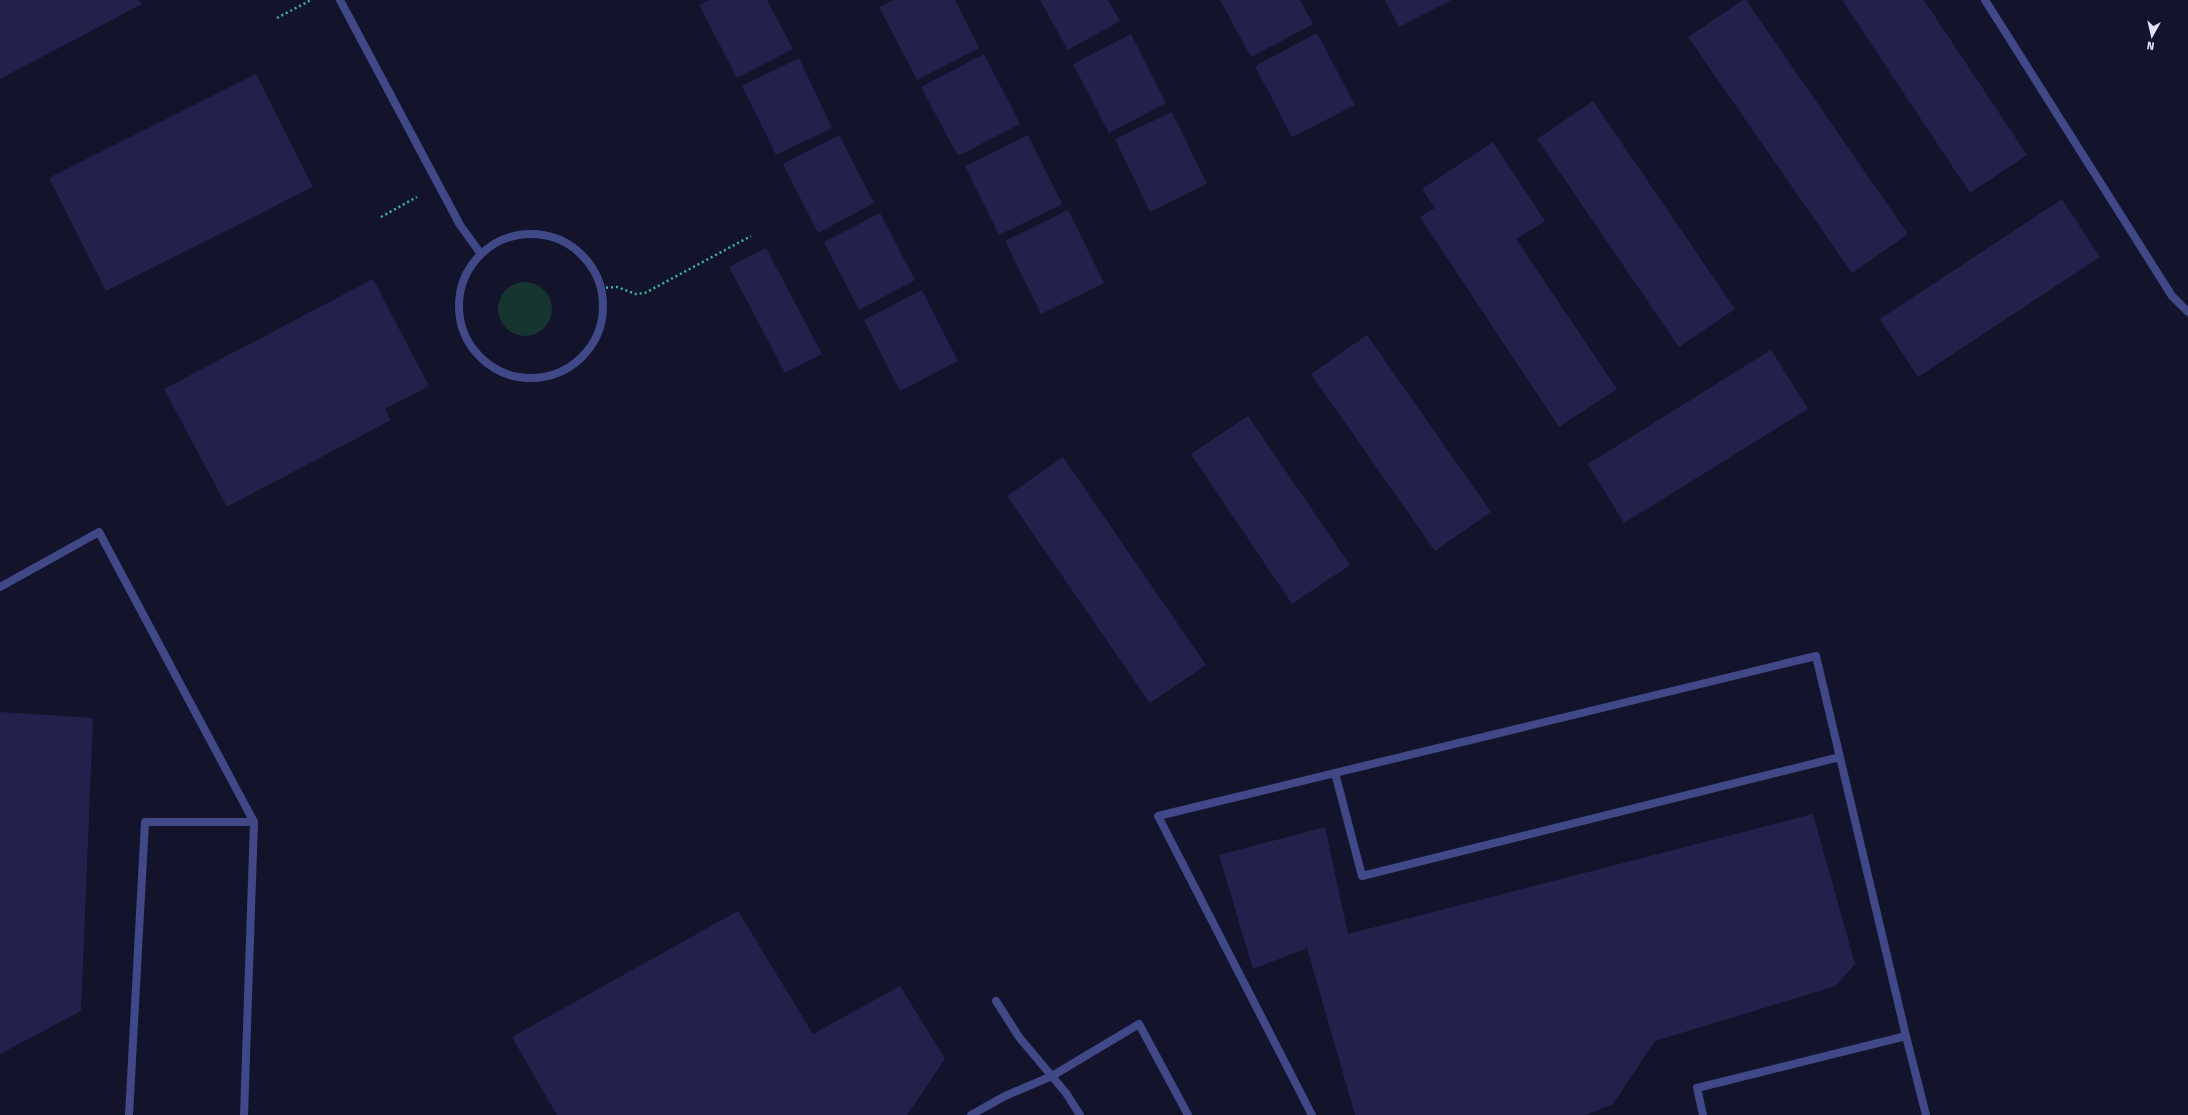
<svg xmlns="http://www.w3.org/2000/svg" width="2188" height="1115" font-family="'Fira Sans',sans-serif">
	<style>
		.green { fill: #163530 }
		.building { fill: #23204b }
		.lines { fill: none; stroke-linecap: round; stroke-linejoin: round }
		.path { stroke: #38b89f; stroke-width: 2.5; stroke-dasharray: 2 3; stroke-linecap: butt }
		.lane { stroke: #414888; stroke-width: 8 }
		.street { stroke: #414888; stroke-width: 8 }
	</style>
	<rect width="100%" height="100%" fill="#14132c"/>
	<path class="green" d="M498 309a27 27 0 1 1 54 0a27 27 0 1 1-54 0Z"/>
	<path class="building" d="M0 0H139L142 4 0 79Z
		M709 0H767L793 49 737 78 699 5Z
		M893 0H955L979 48 917 80 879 7Z
		M1040 0H1108L1120 21 1068 50Z
		M1220 0H1300L1313 24 1251 57Z
		M1385 0H1451L1399 27Z
		M1743 0H1746L1908 234 1852 273 1688 37Z
		M1842 0H1924L2027 155 1970 193Z
		M1317 33 1355 105 1292 137 1255 66Z
		M1131 34 1166 103 1109 133 1073 64Z
		M984 54 1020 124 958 156 921 87Z
		M799 58 832 128 776 155 742 86Z
		M256 74 313 187 106 291 49 178Z
		M1593 101 1735 309 1679 347 1537 139Z
		M1172 112 1207 184 1150 212 1115 139Z
		M839 135 874 203 818 233 783 164Z
		M1028 135 1062 204 999 235 965 166Z
		M1493 142 1545 221 1516 239 1617 389 1559 427 1420 217 1435 208 1422 189Z
		M2062 199 2100 257 1918 377 1880 319Z
		M1068 210 1104 283 1041 314 1005 241Z
		M880 213 915 280 859 310 824 242Z
		M766 248 822 354 785 373 729 267Z
		M373 279 429 386 385 409 391 420 227 507 164 389Z
		M922 290 958 361 900 391 864 320Z
		M1367 335 1491 512 1435 551 1311 374Z
		M1771 350 1808 409 1624 523 1588 464Z
		M1248 416 1350 565 1292 604 1191 454Z
		M1063 457 1206 665 1150 703 1007 496Z
		M0 712 93 718 81 1011 0 1054Z
		M1813 814 1855 964 1836 986 1655 1041 1613 1104 1585 1115H1355L1307 948 1253 969 1219 855 1325 827 1348 934Z
		M738 911 813 1034 900 986 945 1059 907 1115H557L512 1037Z"/>
	<g class="lines">
		<path class="path" d="M277 18 311 0
			M381 217 417 197
			M601 288 617 287 636 294 645 293 751 236"/>
		<path class="lane" d="M1985 0 2172 296 2188 312
			M0 587 99 532 254 822 244 1115
			M1335 773 1362 876 1840 757
			M996 1001 1019 1037 1066 1093 1080 1115
			M129 1115 145 822H254
			M971 1115 1005 1096 1052 1076 1139 1024 1188 1115
			M1312 1115 1158 816 1816 656 1906 1036
			M1703 1115 1697 1088 1906 1036 1926 1115"/>
		<path class="street" d="M340 0 460 225 481 254
			M459 306a72 72 0 1 1 144 0a72 72 0 1 1-144 0Z"/>
	</g>
	<g transform="translate(2152 36) rotate(188)" stroke="#14132c" stroke-width="3" paint-order="stroke">
	<path d="M0-3L7 15L0 10L-7 15Z" fill="#dfe0fd"/>
	<text y="-6" font-size="11" font-weight="bold" text-anchor="middle" fill="#dfe0fd">N</text>
	</g>
</svg>
